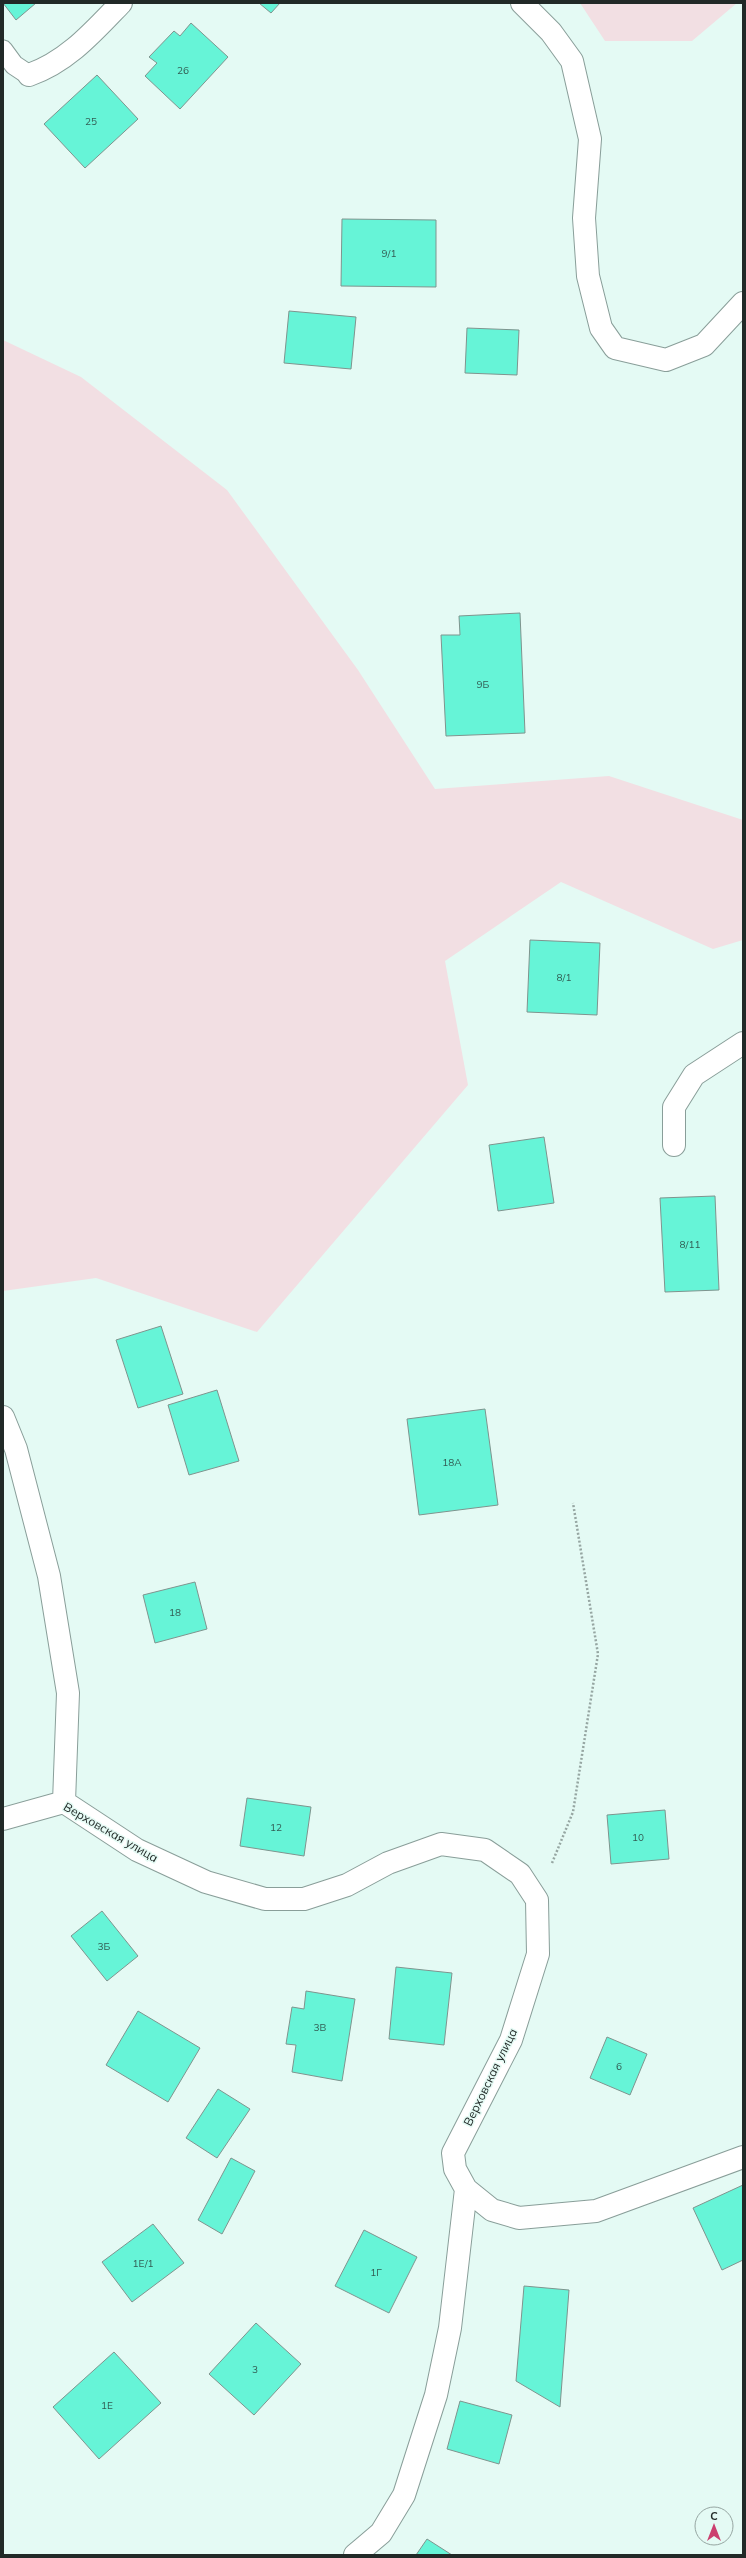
<svg xmlns="http://www.w3.org/2000/svg" width="746" height="2558" font-family="Mulish,sans-serif">
	<style>
		.green { fill: #f2dfe3 }
		.building { fill: #66f4d7; stroke: #7f948e }
		.lines { fill: none; stroke-linecap: round; stroke-linejoin: round }
		.lane-casing { stroke: #899e99; stroke-width: 21 }
		.street-casing { stroke: #899e99; stroke-width: 24 }
		.path { stroke: #96a6a2; stroke-width: 2.5; stroke-dasharray: 2 2; stroke-linecap: butt }
		.lane { stroke: #fff; stroke-width: 19 }
		.street { stroke: #fff; stroke-width: 22 }
		.labels { text-anchor: middle; dominant-baseline: central; stroke-width: 3; stroke-linejoin: round; paint-order: stroke }
		.number-label { font-size: 10px; fill: #325c53 }
		.street-label { font-size: 12px; fill: #212927; stroke: #e4faf4 }
	</style>
	<rect width="100%" height="100%" fill="#e4faf4"/>
	<path class="green" d="M580 3H737L692 41H605Z
		M3 340 81 377 227 490 358 670 435 789 609 776 743 820V940L713 949 561 882 445 961 468 1085 257 1332 96 1278 3 1291Z"/>
	<path class="building" d="M3 3H36L16 20Z
		M259 3H280L271 13Z
		M191 23 228 57 180 109 145 76 157 63 149 57 174 31 180 36Z
		M97 75 138 119 85 168 44 124Z
		M342 219 436 220V287L341 286Z
		M289 311 356 317 351 369 284 363Z
		M467 328 519 330 517 375 465 373Z
		M520 613 525 733 446 736 441 635H460L459 616Z
		M530 940 600 943 597 1015 527 1012Z
		M544 1137 554 1203 498 1211 489 1145Z
		M715 1196 719 1290 665 1292 660 1198Z
		M161 1326 183 1394 138 1408 116 1340Z
		M217 1390 239 1461 189 1475 168 1405Z
		M485 1409 498 1505 419 1515 407 1419Z
		M195 1582 207 1629 155 1643 143 1595Z
		M247 1798 311 1807 304 1856 240 1846Z
		M665 1810 669 1859 611 1864 607 1815Z
		M102 1911 138 1956 107 1981 71 1936Z
		M396 1967 452 1973 444 2045 389 2039Z
		M306 1991 355 1999 342 2081 292 2072 296 2045 286 2044 292 2007 304 2009Z
		M138 2011 200 2048 168 2102 106 2065Z
		M607 2037 647 2054 630 2095 590 2078Z
		M218 2089 250 2109 217 2158 186 2138Z
		M231 2158 255 2171 222 2234 198 2220Z
		M743 2185V2260L722 2270 693 2208Z
		M153 2224 184 2263 132 2302 102 2262Z
		M364 2230 417 2257 389 2313 335 2286Z
		M524 2286 569 2290 560 2407 516 2381Z
		M256 2323 301 2364 254 2415 209 2374Z
		M114 2352 161 2403 99 2459 53 2407Z
		M460 2401 512 2415 499 2464 447 2449Z
		M427 2539 452 2555H416Z"/>
	<g class="lines">
		<defs>
			<path id="lane" d="M3 50 14 65 29 75"/>
			<path id="street" d="M522 3 551 32 572 61 590 139 584 218 588 276 601 328 615 348 666 360 704 345 743 303
				M29 75C67 62 93 32 121 3
				M674 1145V1107L694 1075 743 1043
				M3 1417 16 1449 49 1576 68 1693 64 1802
				M3 1819 64 1802 137 1850 206 1882 265 1899H304L347 1885 388 1863 441 1844 485 1850 520 1874 537 1900 538 1954 511 2040 453 2153 455 2169 466 2189 492 2210 519 2218 596 2211 743 2157
				M355 2555 381 2533 404 2495 436 2395 450 2328 466 2189"/>
		</defs>
		<use href="#lane" class="lane-casing"/>
		<use href="#street" class="street-casing"/>
		<path class="path" d="M552 1863 573 1812 598 1654 573 1503"/>
		<use href="#lane" class="lane"/>
		<use href="#street" class="street"/>
	</g>
	<g class="labels">
		<g class="number-label">
			<text x="183" y="70">26</text>
			<text x="91" y="121">25</text>
			<text x="389" y="253">9/1</text>
			<text x="483" y="684">9Б</text>
			<text x="564" y="977">8/1</text>
			<text x="690" y="1244">8/11</text>
			<text x="452" y="1462">18А</text>
			<text x="175" y="1612">18</text>
			<text x="276" y="1827">12</text>
			<text x="638" y="1837">10</text>
			<text x="104" y="1946">3Б</text>
			<text x="320" y="2027">3В</text>
			<text x="619" y="2066">6</text>
			<text x="143" y="2263">1Е/1</text>
			<text x="376" y="2272">1Г</text>
			<text x="255" y="2369">3</text>
			<text x="107" y="2405">1Е</text>
		</g>
		<g class="street-label">
			<text transform="translate(111 1832) rotate(30)">Верховская улица</text>
			<text transform="translate(490 2077) rotate(-64)">Верховская улица</text>
		</g>
	</g>
	<rect width="746" height="2558" fill="none" stroke="#212927" stroke-width="8"/>
	<g transform="translate(714 2526)"><circle r="19" fill="#e4faf4" stroke="#96a6a2"/>
	<path d="M0-3L7 15L0 10L-7 15Z" fill="#cb3f6f"/>
	<text y="-6" font-size="11" font-weight="bold" text-anchor="middle" fill="#212927">С</text>
	</g>
</svg>
